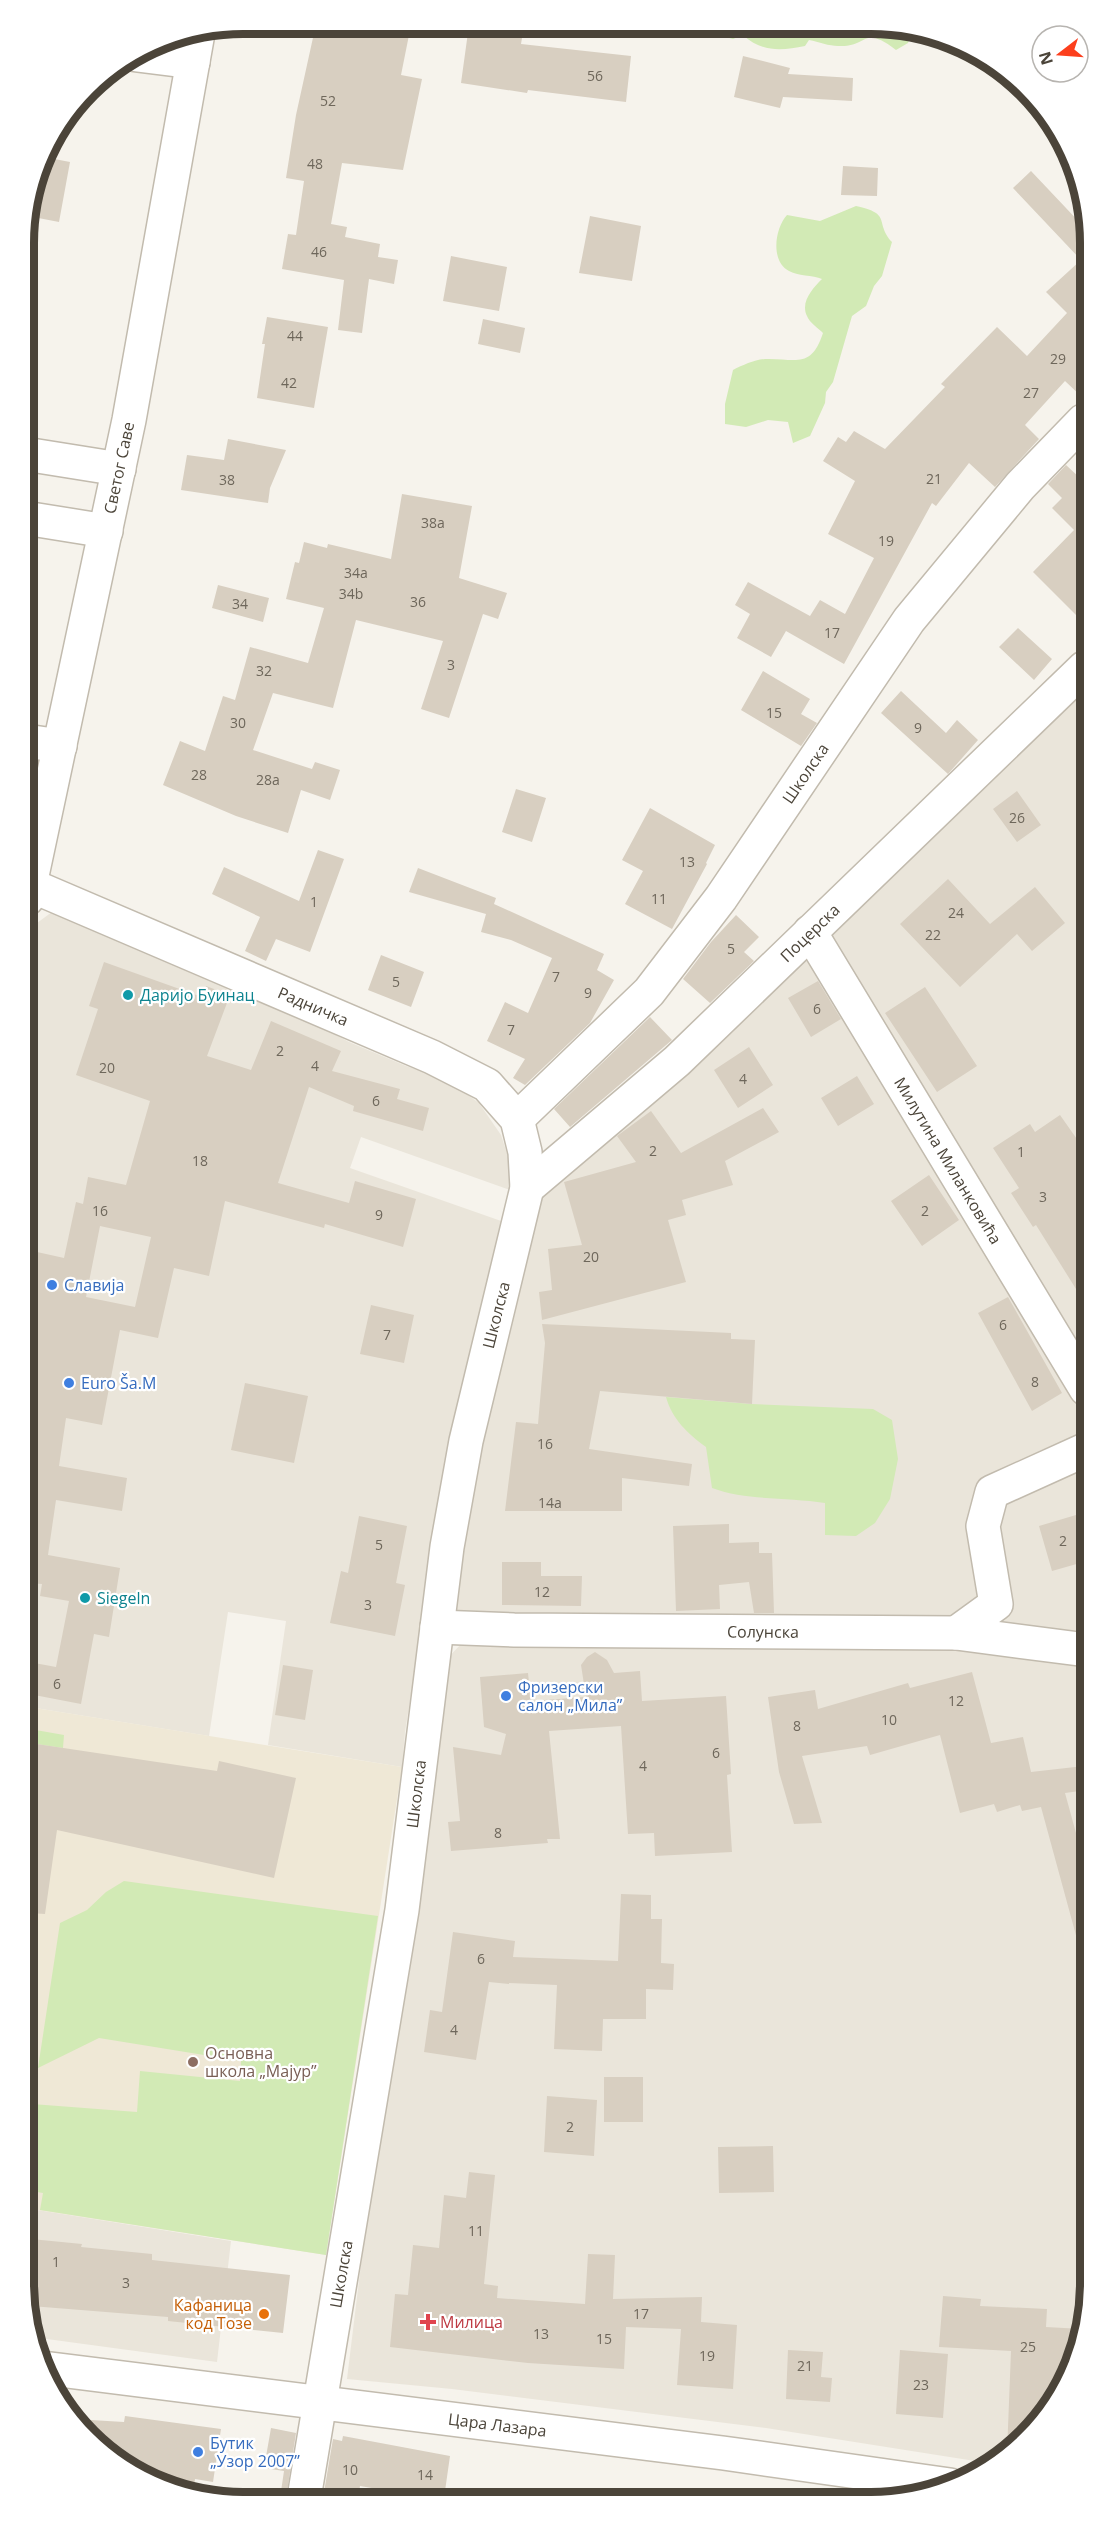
<svg xmlns="http://www.w3.org/2000/svg" width="1114" height="2527" font-family="'Open Sans',sans-serif">
	<style>
		.residential { fill: #eae5da }
		.education { fill: #efe8d6 }
		.green { fill: #d2eab5 }
		.building { fill: #d8cfc1; fill-rule: evenodd }
		.lines { fill: none; stroke-linecap: round; stroke-linejoin: round }
		.minor-casing { stroke: #c2bbae; stroke-width: 36 }
		.tertiary-casing { stroke: #c2bbae; stroke-width: 36 }
		.minor { stroke: #fff; stroke-width: 33 }
		.tertiary { stroke: #fff; stroke-width: 33 }
		.culture-dot { fill: #0f9aa8; stroke: #fff; stroke-width: 2 }
		.shop-dot { fill: #3f7fe0; stroke: #fff; stroke-width: 2 }
		.education-dot { fill: #8d6e63; stroke: #fff; stroke-width: 2 }
		.food-dot { fill: #e8710a; stroke: #fff; stroke-width: 2 }
		.health-dot { fill: #e0444e; stroke: #fff; stroke-width: 2 }
		.labels { text-anchor: middle; dominant-baseline: central; stroke-width: 4.5; stroke-linejoin: round; paint-order: stroke }
		.number-label { font-size: 14px; fill: #6e675b }
		.street-label { font-size: 16px; fill: #4b4439; stroke: #fff }
		.culture-label { font-size: 16px; fill: #0d838f; stroke: #fff; text-anchor: start }
		.shop-label { font-size: 16px; fill: #366cbe; stroke: #fff; text-anchor: start }
		.education-label { font-size: 16px; fill: #785e54; stroke: #fff; text-anchor: start }
		.food-label { font-size: 16px; fill: #c56008; stroke: #fff; text-anchor: end }
		.health-label { font-size: 16px; fill: #be3a42; stroke: #fff; text-anchor: start }
		.rim { fill: none; stroke: #4b4439; stroke-width: 8 }
	</style>
	<rect width="100%" height="100%" fill="#f6f3ec"/>
	<path class="residential" d="M1084 668 1087 1650 437 1627 527 1188Z
		M56 909 300 1016 349 1042 406 1066 447 1080 479 1103 501 1135 512 1169 510 1190 361 1137 350 1168 504 1222 439 1517 405 1732 402 1767 268 1745 286 1621 228 1612 209 1736 29 1707 27 950 33 926Z
		M463 1642 909 1643 1087 1662 1090 2298 1073 2368 1036 2428 994 2464 766 2428 452 2389 347 2379 375 2150 441 1665Z
		M31 2209 231 2241 217 2362 32 2337Z"/>
	<path class="education" d="M29 1707 402 1767 326 2255 31 2209Z"/>
	<path class="green" d="M647 27 913 28 935 36 919 34 910 38 908 43 896 50C862 24 868 48 838 46 829 46 819 42 809 40L805 46C781 51 761 52 743 35L733 39 715 34 696 35 676 28Z
		M856 206C893 214 874 222 892 242L882 276 874 286 866 306 852 316 833 382 826 392 825 403 810 436 793 443 788 422 768 420 746 427 725 424V404L733 370C743 365 754 360 765 359 795 358 811 370 823 333 819 329 809 322 807 316 800 302 813 288 822 279 813 275 797 276 789 271 770 261 775 228 787 215L820 221Z
		M666 1397 751 1404 873 1409 892 1420 898 1459 890 1499 875 1523 856 1536 825 1535V1503C788 1497 747 1501 712 1488L706 1447C688 1434 672 1419 666 1397Z
		M30 1729 64 1735 63 1748 30 1743Z
		M124 1881 378 1916 326 2255 40 2210 43 2193 31 2191 32 2104 137 2112 140 2071 240 2081 241 2061 99 2038 38 2068 60 1923 87 1910 106 1892Z"/>
	<path class="building" d="M316 24 411 25 401 75 422 79 403 170 342 163 331 224 347 227 345 237 380 244 378 257 398 260 394 284 369 279 362 333 338 330 344 280 282 269 288 234 296 235 304 181 286 178 296 115Z
		M469 25 524 26 521 44 631 56 626 102 528 90 527 93 461 83Z
		M743 56 790 68 788 74 853 78 852 101 783 97 780 108 734 97Z
		M44 157 70 162 59 222 28 216Z
		M843 166 878 168 877 196 841 195Z
		M1031 171 1083 226V398L1065 381 1025 425 1039 439 995 487 969 463 936 506 932 503 844 664 786 631 771 657 737 638 750 614 735 605 748 582 810 616 820 600 845 614 874 558 828 534 855 481 823 461 838 437 846 442 854 431 885 449 945 387 941 384 997 327 1027 356 1067 313 1046 292 1081 260 1013 188Z
		M590 216 641 226 632 281 579 273Z
		M451 256 507 267 499 311 443 301Z
		M267 317 328 327 314 408 257 398 265 344H262Z
		M483 319 525 328 520 353 478 344Z
		M228 439 286 450 270 488 268 503 181 490 187 455 224 460Z
		M1066 465 1081 479 1083 477 1084 623 1033 572 1074 530 1052 508 1062 498 1048 484Z
		M402 494 472 506 459 578 507 593 498 619 483 614 449 718 421 709 443 641 356 620 333 708 273 693 253 750 312 769 315 762 340 770 330 800 301 790 288 833 236 816 163 785 180 741 205 751 223 696 235 700 250 647 308 663 324 608 286 599 295 562 299 563 304 542 327 548 328 544 391 559Z
		M218 585 269 598 263 622 212 608Z
		M1018 628 1052 659 1034 680 999 647Z
		M763 671 810 699 801 714 817 723 801 746 741 710Z
		M901 691 946 733 957 720 978 740 948 774 881 713Z
		M516 789 546 798 532 842 502 832Z
		M1017 791 1041 825 1017 842 993 809Z
		M650 808 715 845 706 863 707 864 672 929 625 904 643 871 622 860Z
		M318 850 344 859 310 952 276 939 266 961 245 951 260 917 212 894 224 867 299 901Z
		M418 868 496 898 494 904 604 954 597 970 614 980 590 1023 525 1085 513 1078 525 1059 487 1041 505 1002 528 1013 552 958 511 940 481 932 486 914 409 892Z
		M948 879 990 924 1035 887 1065 923 1032 951 1017 934 960 987 900 924Z
		M736 915 759 937 744 952 754 961 710 1003 683 979 711 942Z
		M381 955 424 972 411 1007 368 990Z
		M104 962 202 997 206 986 230 995 207 1056 251 1070 271 1021 341 1051 332 1071 400 1089 397 1099 429 1108 423 1131 353 1111 354 1106 309 1087 278 1183 349 1203 355 1181 416 1199 403 1247 325 1224 324 1228 225 1201 209 1276 174 1268 158 1338 120 1330 102 1425 66 1418 59 1466 127 1478 122 1511 56 1500 48 1555 120 1568 109 1637 94 1634 81 1704 29 1694V1662L56 1667 69 1601 40 1596 42 1584 29 1583 28 1250 64 1258 76 1202 83 1204 88 1177 126 1185 150 1101 76 1075 98 1009 89 1006ZM100 1226 151 1237 135 1307 86 1297Z
		M818 981 841 1019 811 1037 788 998Z
		M925 987 977 1066 937 1092 885 1013Z
		M650 1017 672 1040 570 1127 554 1109Z
		M749 1047 773 1085 738 1108 714 1070Z
		M857 1076 874 1104 838 1126 821 1098Z
		M763 1108 779 1132 725 1161 733 1185 682 1200 686 1215 668 1220 686 1282 542 1320 539 1292 552 1290 548 1249 582 1245 564 1182 636 1162 617 1136 651 1111 681 1153Z
		M1060 1115 1086 1152V1305L1036 1225 1033 1227 1011 1193 1019 1188 993 1148 1030 1124 1035 1132Z
		M929 1175 959 1220 922 1246 891 1201Z
		M1008 1297 1062 1393 1032 1411 978 1313Z
		M371 1305 414 1315 404 1363 360 1354Z
		M542 1324 731 1333V1339L755 1340 752 1404 600 1391 589 1449 692 1464 689 1486 622 1478V1511H505L516 1422 538 1424 545 1343Z
		M245 1383 308 1396 294 1463 231 1450Z
		M1076 1515 1087 1554V1561L1052 1571 1039 1526Z
		M359 1516 407 1526 396 1583 405 1585 395 1636 330 1623 341 1571 348 1573Z
		M729 1524V1543L759 1542V1553H772L774 1613H754L749 1582 719 1585 720 1609 676 1611 673 1526Z
		M502 1562H541V1576H582L581 1606 502 1605Z
		M595 1652 607 1660 614 1673 640 1671 642 1701 726 1696 731 1774 727 1775 732 1852 655 1856 654 1833 628 1834 621 1726 549 1731 560 1839H547L548 1843 451 1851 448 1822 460 1821 453 1747 501 1755 506 1734 484 1727 480 1677 528 1673 531 1701 586 1697 581 1665 587 1657Z
		M283 1665 313 1670 305 1720 275 1715Z
		M972 1672 991 1743 1023 1737 1031 1772 1084 1766 1087 1790 1065 1793 1079 1844 1088 1841V1949L1080 1950 1041 1807 1022 1811 1020 1805 997 1812 994 1804 960 1813 940 1735 870 1755 867 1746 802 1756 822 1823 794 1824 779 1772 768 1697 815 1690 818 1709 908 1683 910 1688Z
		M30 1743 217 1771 219 1761 296 1778 274 1878 57 1830 45 1914 30 1913Z
		M621 1894 651 1895V1919H662L661 1963 674 1964 673 1990 646 1989V2019H603L602 2051 554 2049 557 1985 509 1983V1984L489 1982 476 2060 424 2052 430 2010 442 2012 453 1932 515 1941 513 1957 618 1961Z
		M604 2077H643V2122H604Z
		M547 2096 597 2100 594 2156 544 2152Z
		M773 2146 774 2192 719 2193 718 2147Z
		M469 2172 495 2175 484 2284 498 2286 497 2298 585 2304 588 2254 615 2255 613 2299 702 2297 701 2322 737 2325 733 2389 677 2385 681 2329 626 2327 624 2369 528 2363 390 2347 395 2294 408 2295 413 2245 439 2248 444 2195 466 2198Z
		M31 2239 82 2244 81 2247 152 2254V2260L290 2275 283 2333 168 2321V2317L31 2306Z
		M943 2296 981 2299 980 2306 1047 2309 1046 2327 1082 2329 1073 2368 1036 2428 1007 2453 1011 2351 939 2347Z
		M788 2350 823 2352 821 2377 832 2378 830 2402 786 2399Z
		M900 2350 948 2354 943 2418 896 2414Z
		M125 2416 221 2429 213 2482 195 2479 193 2496 146 2480 99 2448 74 2419 124 2422Z
		M271 2428 296 2433 286 2498H280L284 2471 264 2468Z
		M343 2436 450 2456 444 2498H430L360 2486 358 2498H323L333 2439 342 2441Z"/>
	<g class="lines">
		<defs>
			<g id="minor">
				<path d="M137 55 193 62"/>
				<path d="M25 454 119 469"/>
				<path d="M25 518 106 531"/>
				<path d="M26 741 60 746"/>
				<path id="s1" d="M30 885 432 1057 487 1085 517 1119 525 1152 527 1188 466 1441 447 1547 402 1910 304 2498"/>
				<path id="s2" d="M810 932 1086 1389"/>
				<path id="s3" d="M517 1119 649 992 721 898 909 620 1020 486 1083 421"/>
				<path id="s4" d="M527 1188 677 1061 1084 668"/>
				<path id="s5" d="M437 1627 514 1630 956 1633 1087 1650"/>
				<path d="M956 1633 996 1604 983 1526 992 1492 1087 1449"/>
			</g>
			<g id="tertiary">
				<path id="s6" d="M27 899 129 420 198 33"/>
				<path id="s7" d="M43 2368 723 2453 950 2485"/>
			</g>
		</defs>
		<use href="#minor" class="minor-casing"/>
		<use href="#tertiary" class="tertiary-casing"/>
		<use href="#minor" class="minor"/>
		<use href="#tertiary" class="tertiary"/>
	</g>
	<g class="culture-dot">
		<circle cx="128" cy="995" r="6"/>
		<circle cx="85" cy="1598" r="6"/>
	</g>
	<g class="shop-dot">
		<circle cx="52" cy="1285" r="6"/>
		<circle cx="69" cy="1383" r="6"/>
		<circle cx="506" cy="1696" r="6"/>
		<circle cx="198" cy="2452" r="6"/>
	</g>
	<circle class="education-dot" cx="193" cy="2062" r="6"/>
	<circle class="food-dot" cx="264" cy="2314" r="6"/>
	<path class="health-dot" d="M425 2313h6v6h6v6h-6v6h-6v-6h-6v-6h6z"/>
	<g class="labels">
		<g class="number-label">
			<text x="595" y="75">56</text>
			<text x="328" y="100">52</text>
			<text x="315" y="163">48</text>
			<text x="319" y="251">46</text>
			<text x="295" y="335">44</text>
			<text x="1058" y="358">29</text>
			<text x="289" y="382">42</text>
			<text x="1031" y="392">27</text>
			<text x="934" y="478">21</text>
			<text x="227" y="479">38</text>
			<text x="433" y="522">38a</text>
			<text x="886" y="540">19</text>
			<text x="356" y="572">34a</text>
			<text x="351" y="593">34b</text>
			<text x="418" y="601">36</text>
			<text x="240" y="603">34</text>
			<text x="832" y="632">17</text>
			<text x="451" y="664">3</text>
			<text x="264" y="670">32</text>
			<text x="774" y="712">15</text>
			<text x="238" y="722">30</text>
			<text x="918" y="727">9</text>
			<text x="199" y="774">28</text>
			<text x="268" y="779">28a</text>
			<text x="1017" y="817">26</text>
			<text x="687" y="861">13</text>
			<text x="659" y="898">11</text>
			<text x="314" y="901">1</text>
			<text x="956" y="912">24</text>
			<text x="933" y="934">22</text>
			<text x="731" y="948">5</text>
			<text x="556" y="976">7</text>
			<text x="396" y="981">5</text>
			<text x="588" y="992">9</text>
			<text x="817" y="1008">6</text>
			<text x="511" y="1029">7</text>
			<text x="280" y="1050">2</text>
			<text x="315" y="1065">4</text>
			<text x="107" y="1067">20</text>
			<text x="743" y="1078">4</text>
			<text x="376" y="1100">6</text>
			<text x="653" y="1150">2</text>
			<text x="1021" y="1151">1</text>
			<text x="200" y="1160">18</text>
			<text x="1043" y="1196">3</text>
			<text x="100" y="1210">16</text>
			<text x="925" y="1210">2</text>
			<text x="379" y="1214">9</text>
			<text x="591" y="1256">20</text>
			<text x="1003" y="1324">6</text>
			<text x="387" y="1334">7</text>
			<text x="1035" y="1381">8</text>
			<text x="545" y="1443">16</text>
			<text x="550" y="1502">14a</text>
			<text x="1063" y="1540">2</text>
			<text x="379" y="1544">5</text>
			<text x="542" y="1591">12</text>
			<text x="368" y="1604">3</text>
			<text x="57" y="1683">6</text>
			<text x="956" y="1700">12</text>
			<text x="889" y="1719">10</text>
			<text x="797" y="1725">8</text>
			<text x="716" y="1752">6</text>
			<text x="643" y="1765">4</text>
			<text x="498" y="1832">8</text>
			<text x="481" y="1958">6</text>
			<text x="454" y="2029">4</text>
			<text x="570" y="2126">2</text>
			<text x="476" y="2230">11</text>
			<text x="56" y="2261">1</text>
			<text x="126" y="2282">3</text>
			<text x="641" y="2313">17</text>
			<text x="541" y="2333">13</text>
			<text x="604" y="2338">15</text>
			<text x="1028" y="2346">25</text>
			<text x="707" y="2355">19</text>
			<text x="805" y="2365">21</text>
			<text x="921" y="2384">23</text>
			<text x="350" y="2469">10</text>
			<text x="425" y="2474">14</text>
		</g>
		<g class="street-label">
			<text stroke="none"><textPath href="#s6" startOffset="441">Светог Саве</textPath></text>
			<text stroke="none"><textPath href="#s3" startOffset="452">Школска</textPath></text>
			<text stroke="none"><textPath href="#s4" startOffset="381">Поцерска</textPath></text>
			<text stroke="none"><textPath href="#s1" startOffset="308">Радничка</textPath></text>
			<text stroke="none"><textPath href="#s2" startOffset="267">Милутина Миланковића</textPath></text>
			<text transform="translate(496 1315) rotate(-76)">Школска</text>
			<text stroke="none"><textPath href="#s5" startOffset="326">Солунска</textPath></text>
			<text transform="translate(416 1794) rotate(-83)">Школска</text>
			<text transform="translate(341 2274) rotate(-80)">Школска</text>
			<text stroke="none"><textPath href="#s7" startOffset="458">Цара Лазара</textPath></text>
		</g>
		<g class="culture-label">
			<text x="140" y="995">Даријо Буинац</text>
			<text x="97" y="1598">Siegeln</text>
		</g>
		<g class="shop-label">
			<text x="64" y="1285">Славија</text>
			<text x="81" y="1383">Euro Ša.M</text>
			<text x="518" y="1687">Фризерски<tspan x="518" dy="18">салон „Мила”</tspan></text>
			<text x="210" y="2443">Бутик<tspan x="210" dy="18">„Узор 2007”</tspan></text>
		</g>
		<g class="education-label">
			<text x="205" y="2053">Основна<tspan x="205" dy="18">школа „Мајур”</tspan></text>
		</g>
		<g class="food-label">
			<text x="252" y="2305">Кафаница<tspan x="252" dy="18">код Тозе</tspan></text>
		</g>
		<g class="health-label">
			<text x="440" y="2322">Милица</text>
		</g>
	</g>
	<path d="M0 0H1114V2527H0ZM243 34H871A209 209 0 0 1 1080 243V2283A209 209 0 0 1 871 2492H243A209 209 0 0 1 34 2283V243A209 209 0 0 1 243 34Z" fill="#fff" fill-rule="evenodd"/>
	<path class="rim" d="M243 34H871A209 209 0 0 1 1080 243V2283A209 209 0 0 1 871 2492H243A209 209 0 0 1 34 2283V243A209 209 0 0 1 243 34Z"/>
	<g transform="translate(1060 54) rotate(253)"><circle r="28" fill="#ffffff" stroke="#b7b4b0" stroke-width="1.5"/>
	<path d="M0-4.5L10 22L0 15L-10 22Z" fill="#fc3f1d"/>
	<text y="-9" font-size="16" font-weight="bold" text-anchor="middle" fill="#4b4439">N</text>
	</g>
</svg>
